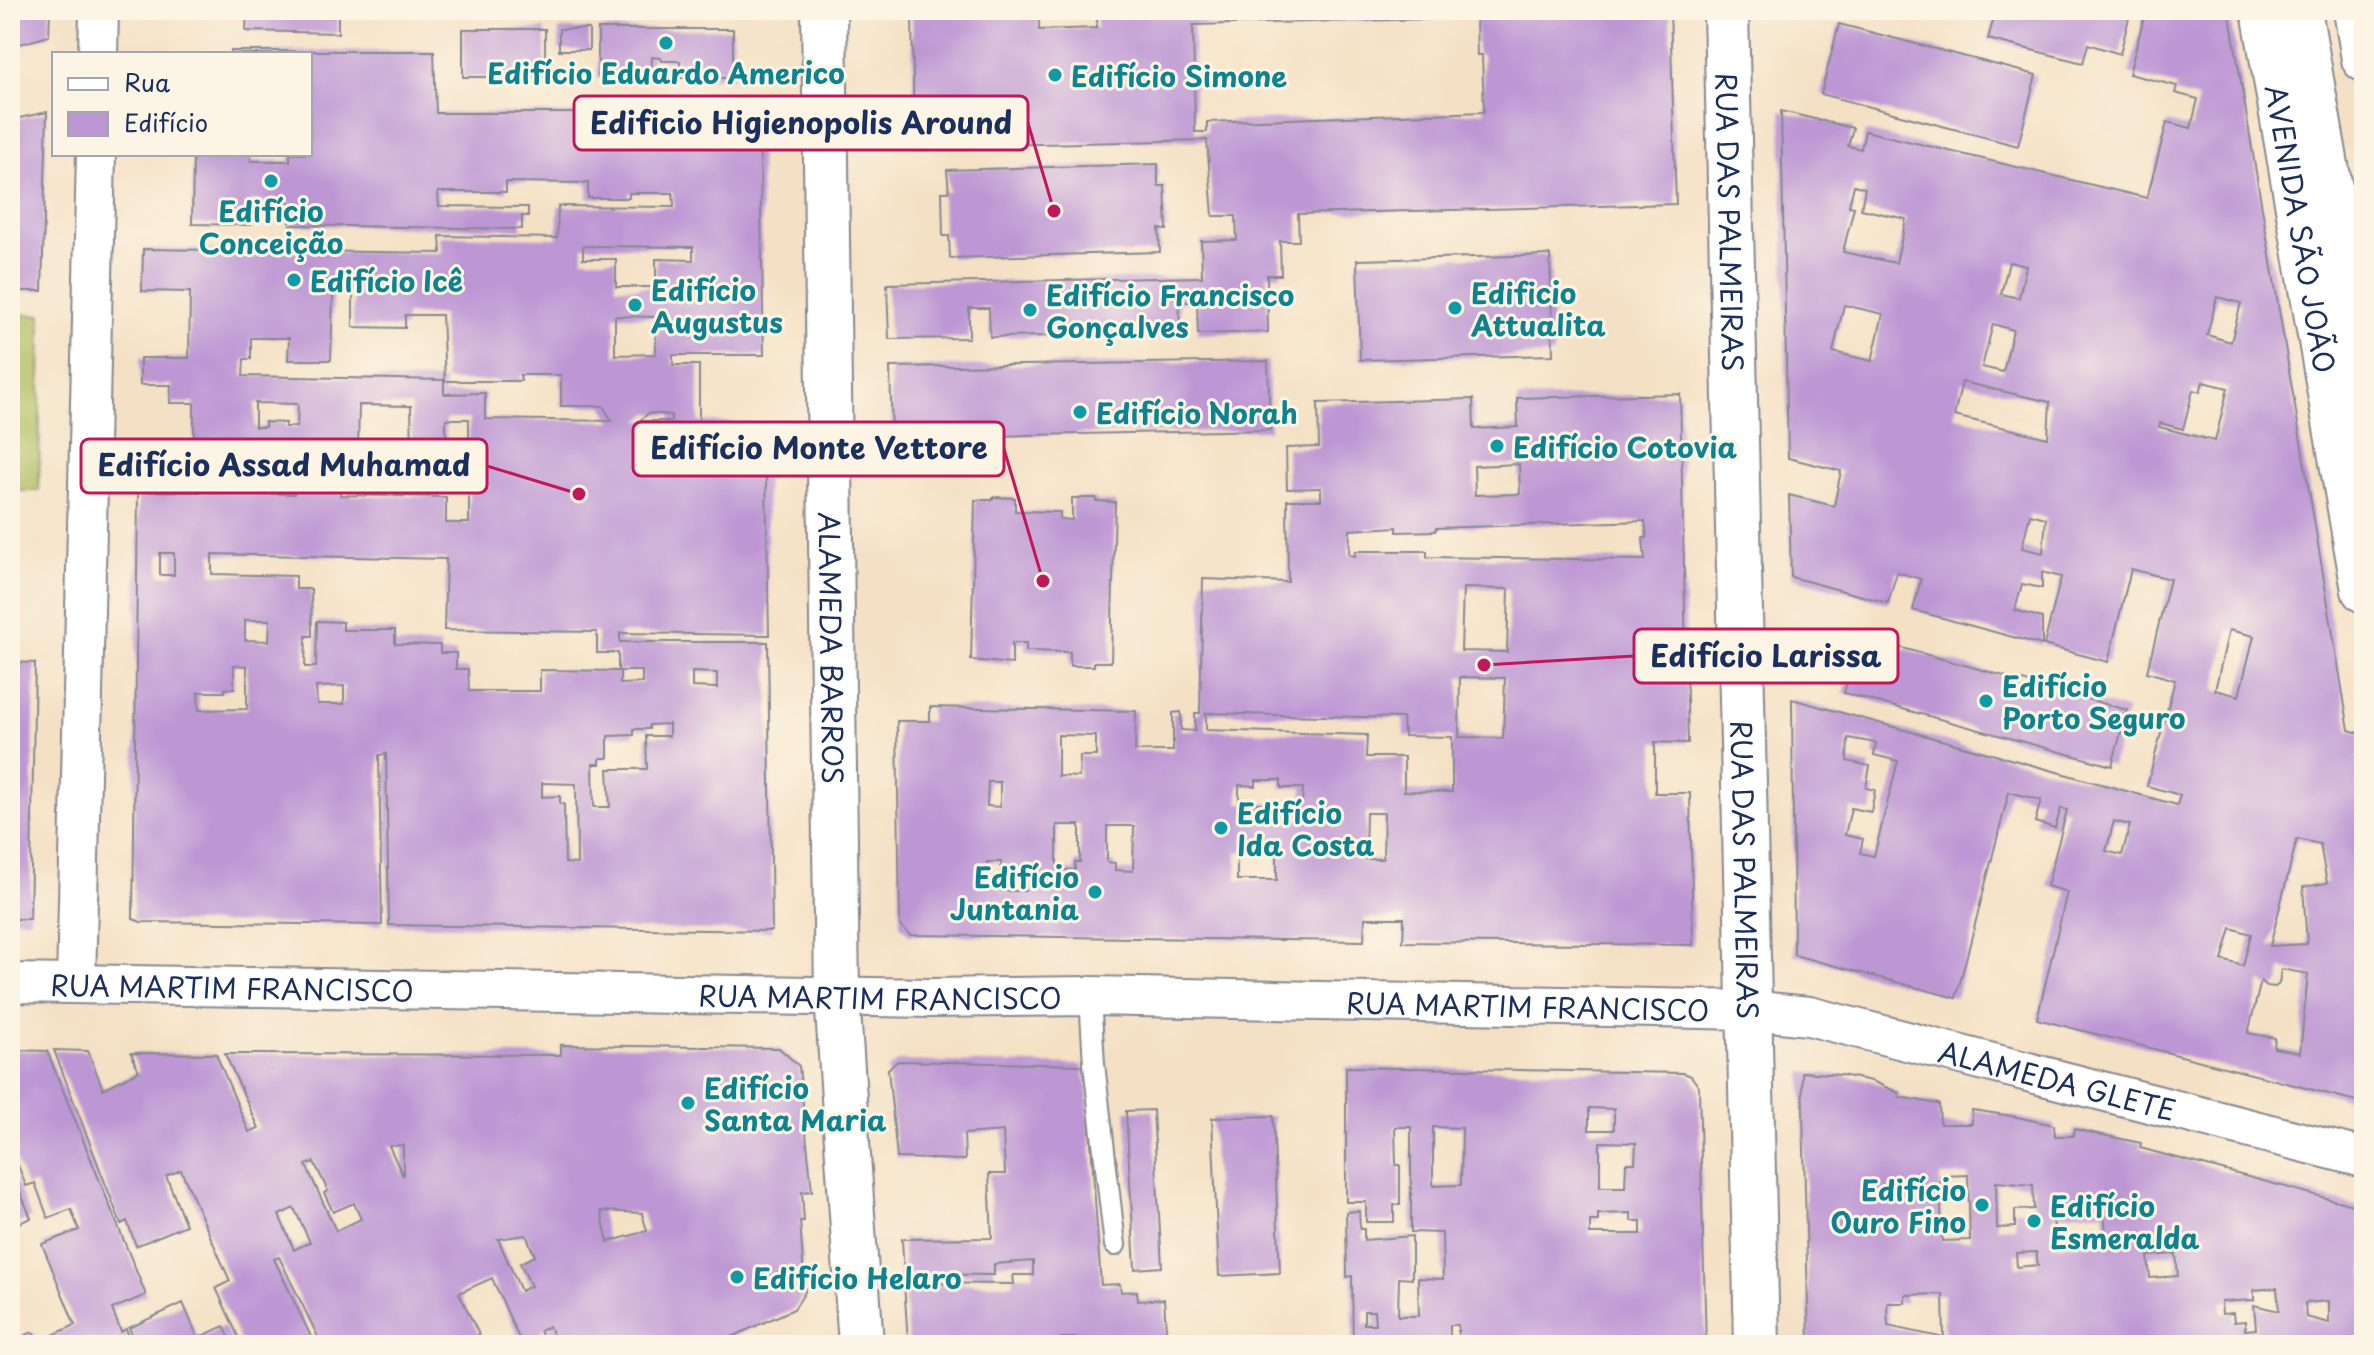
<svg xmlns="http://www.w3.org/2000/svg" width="2374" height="1355" font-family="'Playpen Sans',sans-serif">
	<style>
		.green { fill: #b0be60; stroke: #66765f; stroke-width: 2 }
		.building { fill: #bd97d4; fill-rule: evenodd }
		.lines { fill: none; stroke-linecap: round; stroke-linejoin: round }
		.lane-casing { stroke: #888892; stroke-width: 24 }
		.street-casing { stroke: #888892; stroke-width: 42 }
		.secondary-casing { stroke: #888892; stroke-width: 48 }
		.primary-casing { stroke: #888892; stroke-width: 48 }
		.highway-casing { stroke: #888892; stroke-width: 48 }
		.lane { stroke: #fff; stroke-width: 20 }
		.street { stroke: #fff; stroke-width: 38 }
		.secondary { stroke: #fff; stroke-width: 44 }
		.primary { stroke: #fff; stroke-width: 44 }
		.highway { stroke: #fff; stroke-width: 44 }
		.culture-dot { fill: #0f9aa8; stroke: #fcf5e5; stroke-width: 3 }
		.labels { text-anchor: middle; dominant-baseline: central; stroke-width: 6; stroke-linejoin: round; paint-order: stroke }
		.culture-label { font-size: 28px; font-weight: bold; fill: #0d838f; stroke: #fcf5e5; text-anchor: start }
		.street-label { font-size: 28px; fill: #1b2f5e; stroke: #fcf5e5 }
		.leader { fill: none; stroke: #c2185b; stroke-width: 3 }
		.callout-dot { fill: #c2185b; stroke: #fcf5e5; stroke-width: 3 }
		.callout { fill: #fcf5e5; stroke: #c2185b; stroke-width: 3 }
		.callout-label { font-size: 30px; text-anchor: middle; font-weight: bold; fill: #1b2f5e }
	</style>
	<rect width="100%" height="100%" fill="#fcf5e5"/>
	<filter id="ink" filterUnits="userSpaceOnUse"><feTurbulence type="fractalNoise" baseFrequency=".0125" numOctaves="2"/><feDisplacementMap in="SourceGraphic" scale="16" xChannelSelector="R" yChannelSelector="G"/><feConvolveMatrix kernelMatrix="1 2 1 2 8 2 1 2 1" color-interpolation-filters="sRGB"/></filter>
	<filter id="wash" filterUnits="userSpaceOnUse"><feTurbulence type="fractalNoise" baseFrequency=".006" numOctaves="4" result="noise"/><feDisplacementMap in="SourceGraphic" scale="32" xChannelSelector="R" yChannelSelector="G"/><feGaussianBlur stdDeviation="1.8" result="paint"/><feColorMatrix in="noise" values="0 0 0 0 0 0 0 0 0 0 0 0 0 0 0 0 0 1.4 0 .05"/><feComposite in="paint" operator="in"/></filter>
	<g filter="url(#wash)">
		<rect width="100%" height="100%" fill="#f4e1c5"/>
		<path class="green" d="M10 314 41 315 39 491H10Z"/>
		<g id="blocks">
			<path class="building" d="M20 10H50L49 36 10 47V19L20 15Z
				M247 10H338V33L246 31Z
				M912 10H1039V30L1097 28V10H1471V18L1193 25 1195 132H1207V122L1484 112 1482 55H1477L1476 17H1515V10H1670L1676 204 1298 214 1299 241H1280L1281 275H1267L1268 332 1198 334 1197 302H1179L1180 334 990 337 989 308H969V338L889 339 887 284 1202 277 1201 241 1237 240 1236 216H1213L1207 140 914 147Z
				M1996 10H2131L2120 54 2088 44 2083 63 1988 39Z
				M2146 10H2229L2349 730 2359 733 2360 757H2356L2359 775H2363L2364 783V1103L2037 1019 2067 892 2047 886 2067 810 2061 808 2055 828 2035 822 2041 800 2009 792 1956 998 1794 955 1792 699 2177 805 2180 795 2147 786 2175 680 2147 672 2170 579 2131 569 2108 662 2044 645 2061 577 2042 572V588L2022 584 2015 610 2042 618V645L1913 610 1921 579 1897 572 1888 603 1791 577 1789 495 1834 506 1841 471 1788 458 1781 111 1853 128 1848 146 1861 149 1865 131 2147 198 2167 122 2191 128 2198 99 2175 93 2177 86 2129 74ZM1854 185 1865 188 1861 209 1906 219 1896 263 1843 252 1854 207 1849 206ZM2009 262 2026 266 2019 298 2001 294ZM2217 297 2241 303 2231 342 2207 335ZM1844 305 1883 314 1872 361 1833 352ZM1993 324 2013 330 2003 372 1982 367ZM1962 382 2050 402 2048 438 1954 416ZM2203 382 2228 388 2215 441 2159 427 2160 423 2183 429 2193 390 2200 392ZM2030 514 2046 518 2043 553 2022 548ZM2229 630 2254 636 2239 696 2215 690ZM1848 738 1876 743 1874 755 1898 761 1874 856 1860 853 1863 839 1845 835 1851 808 1871 812 1875 790 1866 788 1870 766 1847 761ZM2114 821 2130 825 2122 855 2106 851ZM2297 839 2320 844 2327 883 2303 887 2307 944 2270 946ZM2231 928 2251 934 2243 966 2222 960ZM2281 969 2308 974 2300 1053 2274 1048 2275 1038 2248 1033 2261 981 2267 986 2275 987 2279 984Z
				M1839 24 2036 75 2018 146 1821 94Z
				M463 29H545V77H463Z
				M559 29H589V50H559Z
				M598 29H733V78H680V61H662L661 58 652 57 651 78 598 77Z
				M231 51H434L436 113H759L764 355H673V365H699V422H765L769 635 620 633V642H768L772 931 389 925 386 754 379 755 382 925 141 922 133 919 138 491 200 492 201 446H194V403H170L171 385H140V358H189L190 292 142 291 143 249 441 253 440 236 557 238 558 206 674 207 673 193H629V198H588V183L506 182V192H438L439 206 528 207V216H522V229L290 225V202L251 201V225L192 224 193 154H251V161H290V154H310V54H231ZM583 246 693 247V260L656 259V287H616V259H583ZM333 293H353V327L405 328V315H442L445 381H521L520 375H561V406H603L612 421 485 419V393L444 394V380L243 376 244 359H251V338H289L288 360H331ZM615 316 656 317V354L615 355ZM255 403 298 404 297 427H285L286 423 265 422V427H255ZM359 405 411 406 412 450 379 449 380 474 446 476V419H469V523H446V497L340 495 341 449H358ZM649 413 671 415V421H639ZM249 474 294 475V494L249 493ZM160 553H174V575H160ZM212 554 446 559 444 630 597 632V653H618V671L540 670V691H469L468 669H456V653H440V645L395 644V630H343V622L317 621 316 667H305L306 636H312L311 589H296V576L212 574ZM245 620H270L269 641 245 640ZM234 665 247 666V709L199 710 198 692H225V689L234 688ZM620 671H642V683L620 684ZM692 672 717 673V688L692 687ZM344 686V704H317L316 687ZM669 724V736H646L647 769H608L610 807H594L593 764H600V758H608V736L634 735V729H649V725ZM542 783 576 784 577 864 565 863 564 804H560V796L542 797Z
				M47 112 42 291H10V120Z
				M1158 164V186H1165L1167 230 1159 229 1160 252 950 258 949 236H943L942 192H949L947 170Z
				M1550 255 1553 355 1360 360 1357 260Z
				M1268 361 1270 430 892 438 890 367Z
				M1680 394 1688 743 1655 742V793H1690L1693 945 1403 942 1404 918H1365L1364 941 910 935 900 925 897 721H930V707L1136 711 1135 751H1173V713L1181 712V730L1195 731V713H1200L1203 579 1288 582 1287 500H1321V488L1287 489 1286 448 1319 447 1318 403 1473 399 1474 429 1518 427 1517 398ZM1519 464 1520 494 1475 495 1474 466ZM1645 521 1647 538H1643L1645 560 1427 557V551H1356L1355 556 1349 555 1350 530 1397 527V532L1435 531 1436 528ZM1463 588 1509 589 1507 652 1461 651ZM1460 677 1505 678 1503 738 1459 737ZM1206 713 1403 718 1404 736 1452 737V792L1404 791V757H1366L1367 735 1206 730ZM1058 735 1096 736V756H1080L1079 777 1058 776ZM1256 780H1281V788H1303L1302 804 1239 803V785L1256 786ZM988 782H1000V807L987 806ZM1366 813H1384L1383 859H1365ZM1057 825H1080V862H1075V870H1057ZM1107 826H1134L1133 871 1115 870V863L1107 862ZM1237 852H1277V880H1237ZM987 862H1001V868L1025 869V891H1000L1001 881H987Z
				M993 497 1015 498V511L1060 512V519L1072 520V498H1096V501L1115 502 1111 662H1094V666H1070V652L1026 651V643H1012V664L971 660 975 500H993Z
				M1859 636 2127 710 2112 766 1844 693Z
				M10 662 35 663 30 919H10Z
				M561 1045 779 1048 799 1066 812 1191 802 1192 804 1221H800L805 1292 794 1309 714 1345H557L549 1326 540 1331 546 1345H522L492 1278 459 1293 484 1345H322L279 1257 274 1259 315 1345H242L216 1288 230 1281 181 1170 166 1176 186 1225 136 1246 127 1221 121 1224 54 1050 88 1051 103 1089 139 1071 131 1053 216 1054 249 1132 259 1128 225 1054 561 1055ZM403 1145V1176L389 1146ZM314 1162 328 1191 324 1193 333 1212 354 1203 361 1219 336 1231 306 1165ZM294 1208 310 1242 294 1250 279 1215ZM601 1211 642 1213 647 1231 608 1242ZM526 1235 535 1256 520 1263 531 1286 521 1291 498 1239Z
				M10 1050 47 1051 146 1295 112 1309 121 1332 126 1329 133 1345H16L14 1340 33 1332 38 1342 75 1325 42 1244 79 1230 71 1209 48 1218 35 1183 26 1186 10 1144Z
				M898 1061 1082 1065 1087 1085 1101 1285 1120 1284 1121 1292 1137 1291 1138 1301 1164 1299 1167 1345H1084V1338H1061V1344L908 1342 904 1283 1014 1284 1013 1275H1033V1261L994 1264V1275L904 1274 902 1239 992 1238 989 1174H1005L1003 1131 964 1134 965 1160 897 1158 888 1069Z
				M1346 1067 1684 1073 1691 1076 1699 1087 1706 1345H1458V1325H1450V1345H1353L1352 1276 1347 1277 1346 1212 1359 1211 1360 1229H1364V1240L1412 1236V1279L1399 1278 1398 1316H1419L1418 1278 1443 1279 1442 1233 1411 1232V1127H1395L1396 1165H1400V1205H1394V1222H1366V1202H1346ZM1589 1108 1614 1109V1130H1589ZM1433 1127 1462 1128 1461 1185 1433 1186ZM1600 1142 1636 1143 1635 1163H1626L1625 1187H1600ZM1631 1213V1221H1641V1234H1590V1221H1598V1214ZM1364 1311H1374L1375 1324H1364Z
				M1802 1072 1841 1075 1872 1081 1899 1093V1097L1939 1104 1940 1124H1972V1110L2012 1116 2054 1125 2055 1136H2073L2074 1129 2141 1143 2140 1148 2364 1208V1345H1809ZM1968 1175 1970 1240 1942 1241 1940 1176ZM1996 1182 2033 1185 2034 1209 2015 1210V1227L1997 1228ZM2080 1212H2104L2107 1243 2055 1245 2053 1215ZM2036 1252 2038 1265 2017 1267 2016 1253ZM2176 1254 2178 1276 2150 1278 2148 1256ZM2277 1288 2279 1311 2254 1305 2256 1329 2245 1330V1321L2234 1322 2233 1313 2222 1314 2221 1302 2254 1300V1290ZM1943 1294 1944 1338 1888 1326 1887 1303H1905V1295ZM2329 1301V1323L2306 1317 2305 1303Z
				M1153 1110 1162 1267 1135 1269 1126 1111Z
				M1273 1116 1280 1273 1219 1276 1212 1118Z
				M10 1167 31 1218 10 1227Z
				M183 1303 198 1338 224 1326 233 1345H137L129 1328Z"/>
		</g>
	</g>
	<g filter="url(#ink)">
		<use href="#blocks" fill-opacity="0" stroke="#888892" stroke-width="2"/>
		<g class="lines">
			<defs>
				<path id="lane" d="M1090 996 1094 1064 1115 1245"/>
				<g id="street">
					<path d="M98 54 99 10"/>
					<path id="s1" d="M10 983 931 998 1090 996 1749 1010 1809 1016 2364 1158"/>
					<path d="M76 984 96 154"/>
				</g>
				<g id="secondary">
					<path id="s2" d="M824 10 837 996 861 1345"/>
					<path id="s3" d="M1726 10 1757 1345"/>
				</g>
				<g id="primary">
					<path id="s4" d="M2264 10 2364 590"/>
				</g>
				<path id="highway" d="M2299 10 2364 384
					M2356 10 2364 59"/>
			</defs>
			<use href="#lane" class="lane-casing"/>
			<use href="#street" class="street-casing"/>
			<use href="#secondary" class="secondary-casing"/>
			<use href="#primary" class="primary-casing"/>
			<use href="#highway" class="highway-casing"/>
			<use href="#lane" class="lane"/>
			<use href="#street" class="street"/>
			<use href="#secondary" class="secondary"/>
			<use href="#primary" class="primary"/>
			<use href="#highway" class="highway"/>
		</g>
	</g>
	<g class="culture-dot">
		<circle cx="666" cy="43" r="8"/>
		<circle cx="1055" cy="75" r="8"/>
		<circle cx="271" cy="181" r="8"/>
		<circle cx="294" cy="280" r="8"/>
		<circle cx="635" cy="305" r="8"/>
		<circle cx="1455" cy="308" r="8"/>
		<circle cx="1030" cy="310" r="8"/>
		<circle cx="1080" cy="412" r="8"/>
		<circle cx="1497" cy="446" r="8"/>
		<circle cx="1986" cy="701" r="8"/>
		<circle cx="1221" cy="828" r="8"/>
		<circle cx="1095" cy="892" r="8"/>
		<circle cx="688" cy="1103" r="8"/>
		<circle cx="1982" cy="1205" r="8"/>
		<circle cx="2034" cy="1221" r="8"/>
		<circle cx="737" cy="1277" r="8"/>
	</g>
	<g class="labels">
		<g class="culture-label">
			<text x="666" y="72" text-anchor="middle">Edifício Eduardo Americo</text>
			<text x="1071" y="75">Edifício Simone</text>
			<text x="271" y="210" text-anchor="middle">Edifício<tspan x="271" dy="32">Conceição</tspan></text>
			<text x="310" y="280">Edifício Icê</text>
			<text x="651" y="289">Edifício<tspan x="651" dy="32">Augustus</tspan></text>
			<text x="1471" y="292">Edificio<tspan x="1471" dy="32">Attualita</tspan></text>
			<text x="1046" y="294">Edifício Francisco<tspan x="1046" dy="32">Gonçalves</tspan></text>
			<text x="1096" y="412">Edifício Norah</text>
			<text x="1513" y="446">Edifício Cotovia</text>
			<text x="2002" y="685">Edifício<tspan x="2002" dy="32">Porto Seguro</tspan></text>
			<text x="1237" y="812">Edifício<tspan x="1237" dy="32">Ida Costa</tspan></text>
			<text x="1079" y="876" text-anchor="end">Edifício<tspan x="1079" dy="32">Juntania</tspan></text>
			<text x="704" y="1087">Edifício<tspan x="704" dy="32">Santa Maria</tspan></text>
			<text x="1966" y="1189" text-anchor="end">Edifício<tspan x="1966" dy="32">Ouro Fino</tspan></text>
			<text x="2050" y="1205">Edifício<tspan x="2050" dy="32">Esmeralda</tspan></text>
			<text x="753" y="1277">Edifício Helaro</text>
		</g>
		<g class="street-label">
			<text stroke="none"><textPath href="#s3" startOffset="212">RUA DAS PALMEIRAS</textPath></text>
			<text stroke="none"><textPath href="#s4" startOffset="222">AVENIDA SÃO JOÃO</textPath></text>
			<text stroke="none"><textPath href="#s2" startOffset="638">ALAMEDA BARROS</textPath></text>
			<text stroke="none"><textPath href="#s3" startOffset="860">RUA DAS PALMEIRAS</textPath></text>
			<text stroke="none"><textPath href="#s1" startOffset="222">RUA MARTIM FRANCISCO</textPath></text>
			<text stroke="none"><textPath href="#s1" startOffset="870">RUA MARTIM FRANCISCO</textPath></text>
			<text stroke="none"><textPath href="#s1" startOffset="1518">RUA MARTIM FRANCISCO</textPath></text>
			<text stroke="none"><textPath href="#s1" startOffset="2056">ALAMEDA GLETE</textPath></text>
		</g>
	</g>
	<path class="leader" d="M1054 211L1028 123M1043 581L1004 449M579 494L487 466M1484 665L1634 656"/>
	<g class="callout-dot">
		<circle cx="1054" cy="211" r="8"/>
		<circle cx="1043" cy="581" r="8"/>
		<circle cx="579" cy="494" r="8"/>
		<circle cx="1484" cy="665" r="8"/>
	</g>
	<g class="callout">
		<rect x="574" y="96" width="454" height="54" rx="8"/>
		<rect x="633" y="422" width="371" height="54" rx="8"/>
		<rect x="81" y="439" width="406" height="54" rx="8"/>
		<rect x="1634" y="629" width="264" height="54" rx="8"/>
	</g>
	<g class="callout-label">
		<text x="801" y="134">Edificio Higienopolis Around</text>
		<text x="819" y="459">Edifício Monte Vettore</text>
		<text x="284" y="476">Edifício Assad Muhamad</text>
		<text x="1766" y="667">Edifício Larissa</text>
	</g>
	<rect width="2374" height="1355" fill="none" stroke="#fcf5e5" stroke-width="40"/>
	<rect x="52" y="52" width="260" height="104" fill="#fcf5e5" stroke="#a2a6af" stroke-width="2"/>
	<rect x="68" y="78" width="40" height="12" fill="#ffffff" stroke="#a2a6af" stroke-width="2"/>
	<text x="124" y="92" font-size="24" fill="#1b2f5e">Rua</text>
	<rect x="68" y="112" width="40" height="24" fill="#bd97d4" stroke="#a2a6af" stroke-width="2"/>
	<text x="124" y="132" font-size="24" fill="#1b2f5e">Edifício</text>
</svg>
